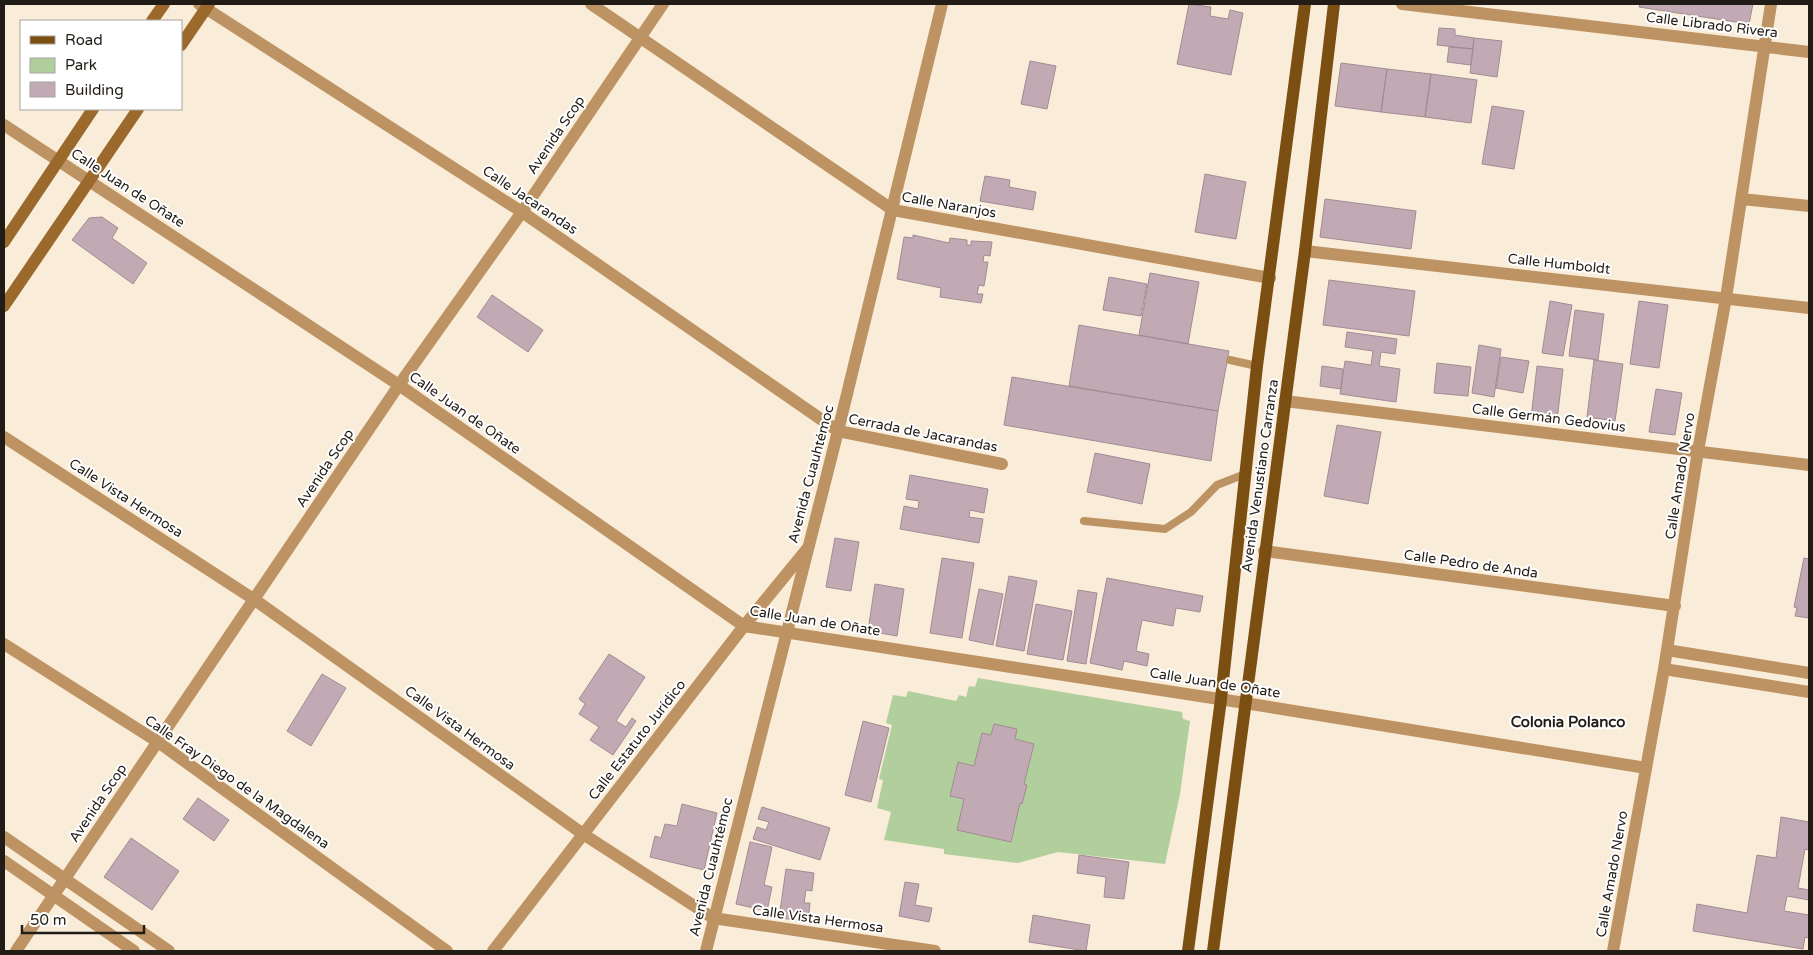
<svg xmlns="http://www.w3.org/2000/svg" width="1813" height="955" font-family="'Varela Round',sans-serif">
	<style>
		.green { fill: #b1cf9d }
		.building { fill: #c1aab3; stroke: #a28b94 }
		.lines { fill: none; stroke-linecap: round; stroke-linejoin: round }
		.service { stroke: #be9363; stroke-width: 8 }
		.minor { stroke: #be9363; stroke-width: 12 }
		.tertiary { stroke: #be9363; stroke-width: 12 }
		.secondary { stroke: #9b692b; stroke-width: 12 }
		.primary { stroke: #7b4e11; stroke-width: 12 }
		.labels { text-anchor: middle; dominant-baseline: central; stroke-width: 4; stroke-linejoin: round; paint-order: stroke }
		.street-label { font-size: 14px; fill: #211c15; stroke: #fff }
		.neighbourhood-label { font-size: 15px; font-weight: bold; fill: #211c15; stroke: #fff }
	</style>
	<rect width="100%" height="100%" fill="#f9ecd8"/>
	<path class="green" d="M978 678 1182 712 1183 719 1190 721 1180 794 1165 864 1058 852 1018 863 944 854V849L884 840 891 812 877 808 883 780 879 779 892 725 886 723 893 695 906 697 908 691 956 701 959 695 966 697 969 686 975 687Z"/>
	<path class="building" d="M1189 4 1211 7 1210 16 1228 19 1230 10 1243 13 1231 75 1177 64Z
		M1640 4H1753L1749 24 1639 7Z
		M1439 28 1455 29V35L1474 38 1473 49 1437 45Z
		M1474 38 1502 41 1497 77 1470 73Z
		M1449 47 1473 49 1471 65 1447 62Z
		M1030 61 1056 66 1047 109 1021 104Z
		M1341 63 1387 69 1381 112 1335 106Z
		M1387 69 1431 74 1425 117 1381 112Z
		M1431 74 1477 80 1471 123 1425 117Z
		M1492 106 1524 111 1514 169 1482 164Z
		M1205 174 1246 182 1236 239 1195 232Z
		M985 176 1010 180 1009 187 1036 192 1033 210 980 201Z
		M1325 199 1416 211 1411 249 1320 237Z
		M102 217 118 228 112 238 147 263 133 284 72 240 89 218Z
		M913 235 949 243 950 238 967 240V245H971V241L992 242 990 256 984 255 983 262H988L984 286 979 285 977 294H983L981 303 940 297 941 288 897 279 904 237 913 238Z
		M1150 273 1199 282 1188 344 1139 335Z
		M1109 277 1147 284 1141 316 1103 310Z
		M1329 280 1415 291 1409 336 1323 325Z
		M492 295 543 330 528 352 477 317Z
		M1550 301 1572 305 1563 356 1542 353Z
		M1639 301 1668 305 1659 368 1630 364Z
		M1575 310 1604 314 1598 360 1569 356Z
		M1079 325 1229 351 1218 411 1069 386Z
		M1347 332 1397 339 1395 354 1381 352 1379 366 1400 369 1396 402 1340 394 1345 361 1371 365 1373 351 1345 347Z
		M1479 345 1501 349 1494 397 1472 393Z
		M1501 357 1529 361 1523 393 1496 388Z
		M1594 360 1623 364 1615 421 1587 417Z
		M1437 363 1471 367 1468 396 1434 393Z
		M1322 366 1343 369 1341 389 1320 386Z
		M1537 366 1563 369 1557 421 1531 418Z
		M1012 377 1218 411 1211 461 1004 425Z
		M1656 389 1682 393 1675 435 1649 432Z
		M1337 425 1381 432 1368 504 1324 496Z
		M1095 453 1150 464 1142 504 1087 492Z
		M910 475 988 489 984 513 970 510 969 517 983 519 979 543 900 529 904 506 918 509 919 501 906 499Z
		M835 538 859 542 851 591 826 587Z
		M942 558 974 563 962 638 930 633Z
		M1804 558 1809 559V618L1795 616 1797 608 1794 607Z
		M1009 576 1037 581 1024 651 996 646Z
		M1107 578 1203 596 1200 612 1176 608 1173 626 1142 620 1136 651 1149 654 1147 666 1124 661 1122 670 1090 663Z
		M875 584 904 589 897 636 868 631Z
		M979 589 1003 594 993 645 969 640Z
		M1078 590 1097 593 1086 664 1067 661Z
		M1036 604 1072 611 1063 660 1027 654Z
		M609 654 645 677 616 721 626 727 632 718 636 721 613 755 590 740 599 727 579 714 585 704 579 699Z
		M322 674 346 688 311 746 287 731Z
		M863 721 889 728 871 802 845 795Z
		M994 724 1017 729 1015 739 1034 744 1024 784 1027 785 1022 804 1020 803 1011 842 957 830 964 799 950 796 958 762 974 766 982 733 991 735Z
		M198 798 229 820 214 841 183 819Z
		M682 804 717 813 704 870 650 857 655 836 661 838 665 824 677 826Z
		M762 807 830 828 820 860 753 839 757 827 766 830 769 822 758 819Z
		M1781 817 1809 822V850L1805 849 1798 888 1809 890V900L1787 896 1784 911 1809 915V938L1805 937 1803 949 1693 931 1697 904 1747 913 1757 855 1776 858Z
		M131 838 179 871 152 910 104 877Z
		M750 842 772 847 764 885 772 887 767 911 736 904Z
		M1079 855 1129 862 1124 899 1104 897 1106 877 1077 873Z
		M786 869 814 873 812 891 806 890 804 903H810L808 921 779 918Z
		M905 882 919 884 915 905 932 908 929 922 899 916Z
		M1033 915 1090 925 1086 951 1029 942Z"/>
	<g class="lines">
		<path class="service" d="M1230 360 1257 366
			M1084 521 1165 529 1191 512 1217 485 1245 474"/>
		<path class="minor" d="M199 4 522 212 838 431 1002 464
			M591 4 893 210 1270 278
			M1402 4 1809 52
			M4 125 399 385 744 626 1245 703 1646 768
			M1742 199 1809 206
			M1305 251 1809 308
			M1285 401 1809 465
			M4 437 255 600 583 834 713 918 935 951
			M1264 551 1675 606
			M4 644 158 742 447 951
			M1667 650 1809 673
			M1664 669 1809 692
			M16 951 399 385 522 212 663 4
			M493 951 744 626 807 549
			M1613 951 1664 669 1698 451 1726 298 1771 4"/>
		<path class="tertiary" d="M4 837 169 951
			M4 861 134 951
			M706 951 838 431 942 4"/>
		<path class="secondary" d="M152 21 164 4
			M181 45 209 4
			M4 242 93 109
			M4 306 138 109"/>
		<path class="primary" d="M1188 951 1221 699 1257 366 1305 4
			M1213 951 1305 251 1334 4"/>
	</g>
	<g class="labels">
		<g class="street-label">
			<text transform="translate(1712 25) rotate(7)">Calle Librado Rivera</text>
			<text transform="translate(556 135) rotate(-56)">Avenida Scop</text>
			<text transform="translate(128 188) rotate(33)">Calle Juan de Oñate</text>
			<text transform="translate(530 200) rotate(34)">Calle Jacarandas</text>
			<text transform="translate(949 205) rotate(10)">Calle Naranjos</text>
			<text transform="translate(1559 264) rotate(6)">Calle Humboldt</text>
			<text transform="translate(465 413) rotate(35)">Calle Juan de Oñate</text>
			<text transform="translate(1549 418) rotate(7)">Calle Germán Gedovius</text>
			<text transform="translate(923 433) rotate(11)">Cerrada de Jacarandas</text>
			<text transform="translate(325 468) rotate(-56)">Avenida Scop</text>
			<text transform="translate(811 474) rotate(-75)">Avenida Cuauhtémoc</text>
			<text transform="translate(1260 476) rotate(-82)">Avenida Venustiano Carranza</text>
			<text transform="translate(1680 476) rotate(-81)">Calle Amado Nervo</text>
			<text transform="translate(126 498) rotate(33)">Calle Vista Hermosa</text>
			<text transform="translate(1471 564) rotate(8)">Calle Pedro de Anda</text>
			<text transform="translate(815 621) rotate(9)">Calle Juan de Oñate</text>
			<text transform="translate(1215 683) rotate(9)">Calle Juan de Oñate</text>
			<text transform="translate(460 728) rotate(36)">Calle Vista Hermosa</text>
			<text transform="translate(637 740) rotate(-52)">Calle Estatuto Jurídico</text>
			<text transform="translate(237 782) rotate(35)">Calle Fray Diego de la Magdalena</text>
			<text transform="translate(98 803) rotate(-56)">Avenida Scop</text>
			<text transform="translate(711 867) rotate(-76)">Avenida Cuauhtémoc</text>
			<text transform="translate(1612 874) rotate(-80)">Calle Amado Nervo</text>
			<text transform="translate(818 919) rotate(8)">Calle Vista Hermosa</text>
		</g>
		<g class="neighbourhood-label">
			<text x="1568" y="722">Colonia Polanco</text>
		</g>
	</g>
	<rect width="1813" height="955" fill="none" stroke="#211c15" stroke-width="10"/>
	<rect x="20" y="20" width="162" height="90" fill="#ffffff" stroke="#a6a4a1"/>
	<rect x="30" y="36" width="25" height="8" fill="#7b4e11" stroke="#a6a4a1"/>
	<text x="65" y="45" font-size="15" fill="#211c15">Road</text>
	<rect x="30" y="58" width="25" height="15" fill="#b1cf9d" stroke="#a6a4a1"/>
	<text x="65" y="70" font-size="15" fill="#211c15">Park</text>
	<rect x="30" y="82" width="25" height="15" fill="#c1aab3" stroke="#a6a4a1"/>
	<text x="65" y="95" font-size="15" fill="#211c15">Building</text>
	<path d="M22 925v8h122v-8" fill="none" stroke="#211c15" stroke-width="2.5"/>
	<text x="30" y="925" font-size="15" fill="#211c15" stroke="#ffffff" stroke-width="4" paint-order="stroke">50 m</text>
</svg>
